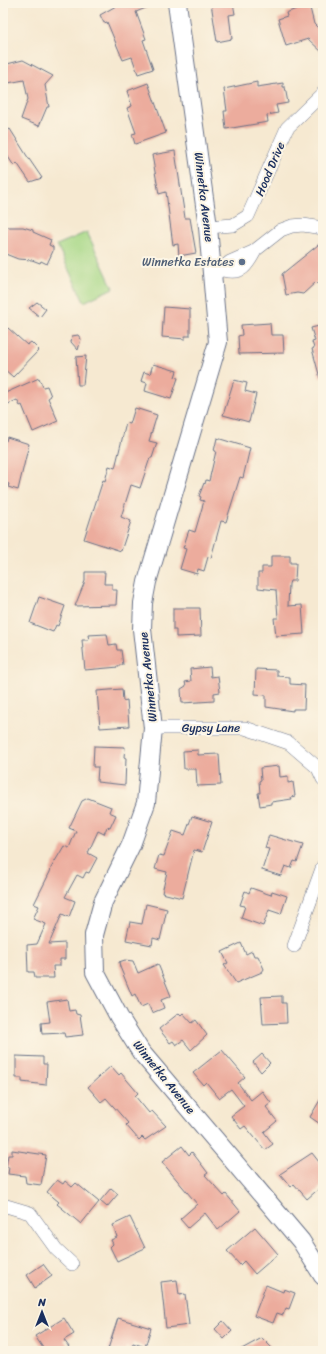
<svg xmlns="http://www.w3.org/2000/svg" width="326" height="1354" font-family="Sriracha,sans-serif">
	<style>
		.green { fill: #a7d887; stroke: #618472 }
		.building { fill: #ecac9d }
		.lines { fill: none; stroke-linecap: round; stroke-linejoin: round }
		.minor-casing { stroke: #687086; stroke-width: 14 }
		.secondary-casing { stroke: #687086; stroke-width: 20 }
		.minor { stroke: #fff; stroke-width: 13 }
		.secondary { stroke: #fff; stroke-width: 18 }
		.service-dot { fill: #5c6f8a; stroke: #fcf5e5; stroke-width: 1.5 }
		.labels { text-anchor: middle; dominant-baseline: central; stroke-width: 4; stroke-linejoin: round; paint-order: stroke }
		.street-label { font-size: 12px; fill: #1b2f5e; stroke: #fcf5e5 }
		.service-label { font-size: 12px; fill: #4e5e75; stroke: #fcf5e5; text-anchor: end }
	</style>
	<rect width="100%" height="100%" fill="#fcf5e5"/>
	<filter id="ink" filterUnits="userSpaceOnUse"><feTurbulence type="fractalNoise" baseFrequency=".025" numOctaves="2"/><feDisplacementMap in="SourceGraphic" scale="8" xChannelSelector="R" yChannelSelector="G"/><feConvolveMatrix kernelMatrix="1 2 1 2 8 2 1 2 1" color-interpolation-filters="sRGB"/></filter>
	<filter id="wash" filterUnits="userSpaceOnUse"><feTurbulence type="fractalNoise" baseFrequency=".012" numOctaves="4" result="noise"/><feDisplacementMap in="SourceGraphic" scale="16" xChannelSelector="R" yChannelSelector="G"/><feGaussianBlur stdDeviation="0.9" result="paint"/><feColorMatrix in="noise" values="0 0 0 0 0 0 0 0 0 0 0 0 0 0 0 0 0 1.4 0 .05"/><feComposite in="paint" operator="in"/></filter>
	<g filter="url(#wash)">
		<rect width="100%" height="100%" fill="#f6e9d1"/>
		<path class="green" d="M87 232 113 288 84 302 57 245Z"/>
		<g id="blocks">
			<path class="building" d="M115 3H158L136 12 146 39 143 40 153 69 138 74 132 57 123 60 107 22 104 23 100 15 116 6Z
				M211 3H233L235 14 229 15 232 39 217 42Z
				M309 4 314 24 323 33V53L308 39 286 46 278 19 287 16 286 13Z
				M23 60 53 76 45 85 49 107H47L39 126 21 119 28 99 24 80 3 84V65Z
				M257 82V87L283 83V87H285L288 103 276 105 278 113 267 115 268 122 226 129 224 111H227L224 89Z
				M148 83 166 133 135 144 132 134 136 133 127 108 132 106 127 91Z
				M10 129 27 156 42 178 30 182 17 163 14 166 3 149V133Z
				M175 151 185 218H190L196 253 179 256 178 244 173 245 166 192 159 194 152 155Z
				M3 227H23L33 230V232L51 240 49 245 53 247V251L47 264 41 261 40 263 32 260 18 259 3 253Z
				M323 241V289L316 282 303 294 297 293 286 295 282 274Z
				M37 302 46 309 40 317 29 308Z
				M164 307 190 309V336H185V339L162 337Z
				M270 323 271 335H283L284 353 239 354 238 336 242 335 241 325Z
				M323 325V378H320L312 349 314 348 312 342 315 341 311 328Z
				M8 328 27 345 31 342 39 350 13 377 3 368V333Z
				M78 335 81 339 78 350 71 342 72 336Z
				M86 356 83 385H78L76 357Z
				M153 364 177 371 175 377 178 378 171 399 145 391 147 383 141 381 144 372 150 374Z
				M39 378 43 387 47 386 51 396 48 398 58 421 33 432 22 405 20 406 17 400 6 405 3 394Z
				M234 380 247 383 245 391 256 394 249 422 223 415Z
				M135 408 157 415 149 441 157 443 152 458H150L140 488 131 485 121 517 131 521 121 551 84 539 103 480 105 481 109 466 115 468 126 423 130 424Z
				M7 437 29 444 18 490 8 487 9 484 3 482V440L6 441Z
				M217 438 250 448 243 478 240 477 226 522 221 521 211 558 208 557 204 571 198 569 197 574 180 569 186 549 183 548 189 530 195 532 204 501 200 500 201 497 199 496 204 483 205 484 206 480 209 481 216 451H214Z
				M271 556H290V563H296L295 581H290L289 584 288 606 302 605 304 634 276 636 274 618H278L276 590 258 588V573H262V567H271Z
				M85 572H105L104 584H112V590H117L116 605 75 606 85 581Z
				M39 597 65 606 58 626 56 625 53 632 30 623Z
				M173 608H200L201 636 176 637V630H173Z
				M107 634 109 645 116 644 117 650H121L123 665H119V667L85 670 82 640H89L88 635Z
				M210 667 211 677 218 676 220 692 214 693V701L182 703 181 689 186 686 185 682 191 681 190 669Z
				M256 669 277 670V676L290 677V684L305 685 304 709H293V711L266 707V695L255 694Z
				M122 689 123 701 127 700 129 726 100 728 97 691Z
				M94 746 125 747 124 757 126 758 125 785 97 782 98 767H93Z
				M198 750V755L219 754 221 785 197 786 196 769H184L183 751Z
				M279 766 280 777 288 776V783L293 782 295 796 291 797 292 799 271 802V804L260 806 258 793H260L259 781 261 780 260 768Z
				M88 798 111 807 109 812 116 815 110 828 107 827 104 834 98 831 88 853 97 858 89 873 86 872 83 878 77 875 65 897 75 901 69 917 62 914 49 944 65 943V959H60V966H53L54 978H35L34 972H28L27 945 37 944 46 924 33 919 39 906 34 904 50 872 51 868 64 846 69 848 76 831 69 828 82 801Z
				M192 816 212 822 202 852 194 850 182 898 162 893 167 872 155 869 159 855 164 856 173 831 185 835Z
				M269 835 303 845 297 862 294 861 291 868 285 866 281 876 262 870 269 849 265 848Z
				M251 888 271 895 272 891 287 896 281 914 269 910 263 926 241 918 245 906 240 905 245 891 249 893Z
				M146 904 167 909 160 940 153 938 152 945 126 940 130 922 142 924Z
				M241 943 246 954 252 951 254 956H258L264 969 262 972 236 983 224 965 228 963 222 952Z
				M125 960 133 961 138 973 158 964 171 996 161 1000 164 1008 152 1013 148 1004 141 1007 135 994 132 996 120 967 119 962Z
				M282 996V1003H286L287 1023 263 1024 261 997Z
				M67 999 69 1011 75 1010 76 1014 80 1015 83 1035 65 1037 64 1033 42 1034 41 1023 50 1022 47 1002Z
				M179 1013 181 1015 183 1013 192 1023 196 1020 207 1035 191 1050 183 1040 176 1045 173 1041 170 1043 159 1029Z
				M222 1050 245 1077 238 1083 251 1100 262 1091 271 1103 266 1107 277 1121 264 1132 273 1144 265 1150 245 1126 241 1129 231 1116 244 1106 231 1089 219 1098 206 1082 203 1085 193 1073Z
				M262 1054 270 1063 261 1072 253 1062Z
				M16 1056 43 1057V1064H47L46 1085 22 1082V1078H16Z
				M111 1066 119 1075 121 1073 138 1093 135 1096 149 1113 152 1111 166 1126 145 1140 142 1137 139 1140 126 1125 128 1123 106 1098 101 1102 88 1087Z
				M323 1095V1126L310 1117Z
				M182 1146 189 1155 192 1152 208 1173 205 1175 224 1196 226 1194 240 1211 218 1230 205 1213 188 1228 180 1219 197 1204 162 1162Z
				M12 1150 46 1155 41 1185 26 1183 25 1176 8 1174 9 1167H6L8 1155H12Z
				M312 1153 323 1167V1185L307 1199 294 1184 291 1187 280 1174Z
				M57 1180 63 1184 65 1181 72 1187 76 1183 99 1202 81 1224 57 1204 59 1202 47 1192Z
				M111 1188 118 1194 107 1207 100 1201Z
				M130 1217 145 1248 117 1261 110 1247 113 1244 111 1240 117 1237 113 1225Z
				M255 1227 278 1254 255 1274 244 1261 240 1265 227 1251Z
				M43 1264 52 1276 35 1288 27 1275Z
				M177 1280 179 1295 185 1294 189 1325 166 1328 161 1282Z
				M266 1285 283 1292 284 1289 295 1293 289 1309 286 1308 283 1315 277 1313 273 1323 254 1316Z
				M64 1318 74 1334 64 1340 69 1347 63 1351H45L35 1336Z
				M118 1318 151 1328 145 1347 133 1343 131 1349 126 1347 125 1351 108 1349Z
				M223 1321 232 1331 224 1339 215 1329Z
				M262 1338 275 1351H238Z"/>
		</g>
	</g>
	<g filter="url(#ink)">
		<use href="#blocks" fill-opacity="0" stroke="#687086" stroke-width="1"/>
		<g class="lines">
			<defs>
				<path id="minor" d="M208 227 233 225 248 216 287 128 323 93
					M223 270C242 275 247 266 255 251
					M213 276 230 262 253 252 281 230 292 226 303 225 323 228
					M153 728H245L289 743 318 768 323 779
					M294 946 323 866
					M3 1205 30 1213 56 1249 72 1264"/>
				<path id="secondary" d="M177 3 208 227 218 342 147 582 143 603 142 629 153 728 146 803 131 845 103 902 94 935 95 972 119 1017 141 1052 301 1241 323 1276"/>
			</defs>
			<use href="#minor" class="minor-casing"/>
			<use href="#secondary" class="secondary-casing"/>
			<use href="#minor" class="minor"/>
			<use href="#secondary" class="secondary"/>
		</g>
	</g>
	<circle class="service-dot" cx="242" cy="262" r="4"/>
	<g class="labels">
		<g class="street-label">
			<text transform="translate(270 169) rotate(-67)">Hood Drive</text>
			<text transform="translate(204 197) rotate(83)">Winnetka Avenue</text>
			<text transform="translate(148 677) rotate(-96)">Winnetka Avenue</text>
			<text x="211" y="728">Gypsy Lane</text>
			<text transform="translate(164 1077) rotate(51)">Winnetka Avenue</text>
		</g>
		<g class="service-label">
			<text x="234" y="262">Winnetka Estates</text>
		</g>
	</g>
	<rect width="326" height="1354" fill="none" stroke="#fcf5e5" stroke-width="16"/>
	<g transform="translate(42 1312)" stroke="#fcf5e5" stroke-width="3" paint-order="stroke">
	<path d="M0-3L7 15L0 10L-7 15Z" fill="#1b2f5e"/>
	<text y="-6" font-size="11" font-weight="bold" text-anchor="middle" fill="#1b2f5e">N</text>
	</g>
</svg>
